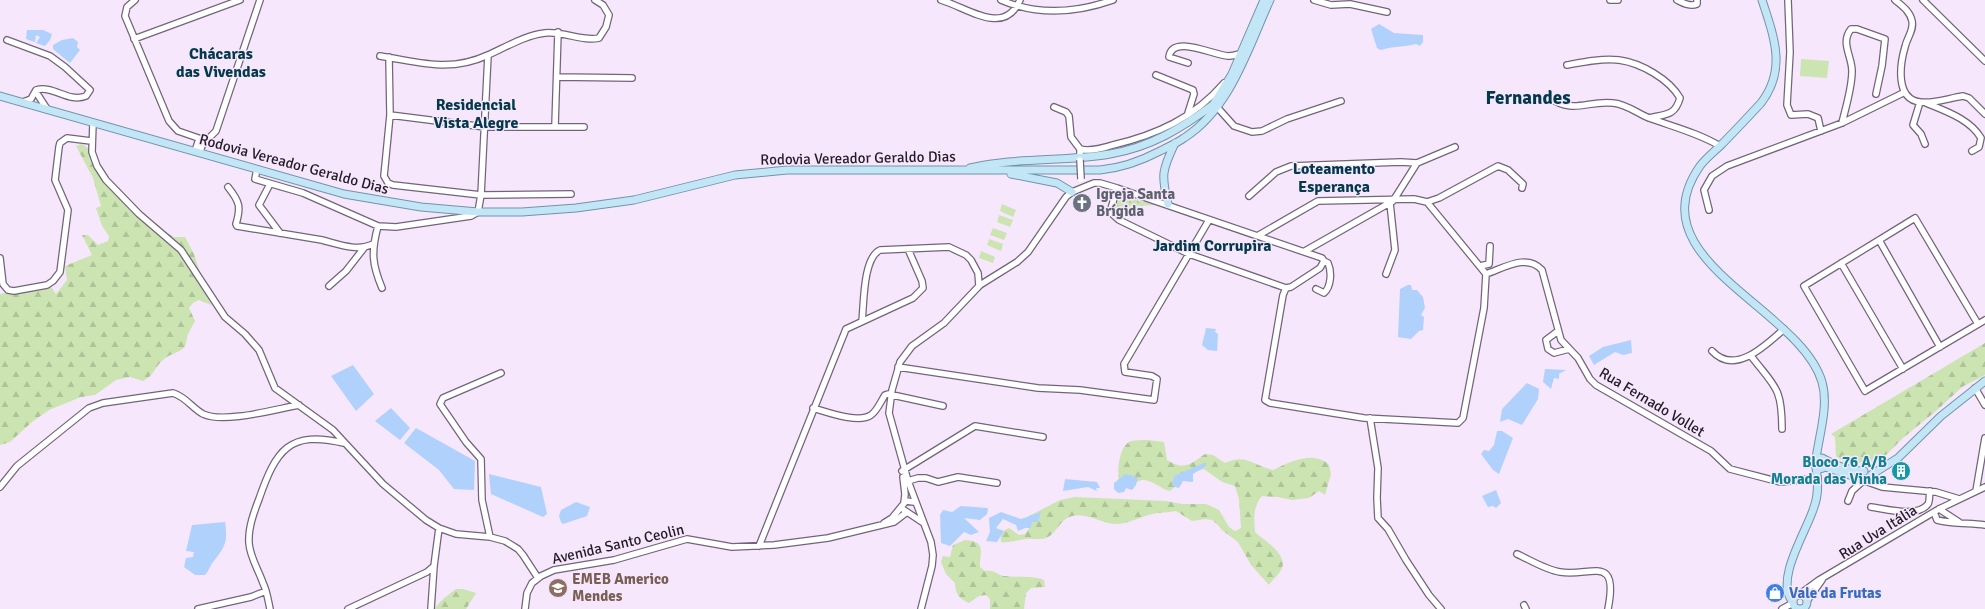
<svg xmlns="http://www.w3.org/2000/svg" width="1985" height="609" font-family="Signika,sans-serif">
	<style>
		.grass { fill: #cce4b1 }
		.forest { fill: url(#forest-firs) }
		.park { fill: url(#park-dots) }
		.water { fill: #b1d1fd }
		.lines { fill: none; stroke-linecap: round; stroke-linejoin: round }
		.minor-casing { stroke: #74647b; stroke-width: 8 }
		.major-casing { stroke: #7194aa; stroke-width: 9 }
		.minor { stroke: #fff; stroke-width: 5.5 }
		.major { stroke: #c3e6f7; stroke-width: 7 }
		.minor-bridge-casing { stroke: #74647b; stroke-width: 8; stroke-linecap: butt }
		.minor-bridge { stroke: #fff; stroke-width: 5.5 }
		.labels { text-anchor: middle; dominant-baseline: central; stroke-width: 3; stroke-linejoin: round; paint-order: stroke }
		.street-label { font-size: 15px; fill: #231c26; stroke: #f6e7fc }
		.worship-label { font-size: 15px; font-weight: bold; fill: #5b616d; stroke: #f6e7fc; text-anchor: start }
		.culture-label { font-size: 15px; font-weight: bold; fill: #0d838f; stroke: #f6e7fc; text-anchor: end }
		.education-label { font-size: 15px; font-weight: bold; fill: #785e54; stroke: #f6e7fc; text-anchor: start }
		.shop-label { font-size: 15px; font-weight: bold; fill: #366cbe; stroke: #f6e7fc; text-anchor: start }
		.neighbourhood-label { font-size: 16px; font-weight: bold; fill: #03394b; stroke: #f6e7fc }
		.district-label { font-size: 19px; font-weight: bold; fill: #03394b; stroke: #f6e7fc }
	</style>
	<defs>
		<pattern id="forest-firs" width="22" height="20" patternUnits="userSpaceOnUse"><rect width="22" height="20" fill="#cce4b1"/><path d="M5 1l3.5 6h-7zM16 11l3.5 6h-7z" fill="#afc398"/></pattern>
		<pattern id="park-dots" width="8" height="8" patternUnits="userSpaceOnUse"><rect width="8" height="8" fill="#cce4b1"/><path d="M2 2h.1M6 6h.1" fill="none" stroke="#afc398" stroke-width="1.8" stroke-linecap="round"/></pattern>
	</defs>
	<rect width="100%" height="100%" fill="#f6e7fc"/>
	<path class="grass" d="M1801 59 1829 61 1827 78 1800 76Z
		M1002 204 1016 210 1013 217 1000 211Z
		M999 215 1013 220 1010 227 997 222Z
		M993 228 1007 233 1004 240 990 235Z
		M989 239 1003 244 1001 251 987 245Z
		M981 251 995 257 993 263 979 258Z"/>
	<path class="forest" d="M82 144 94 152 102 172 129 210 150 224 154 222 173 237H185L194 254 211 305 199 300 193 303 189 308 195 321 188 334 185 347C177 354 169 354 163 360 154 367 155 375 143 381L130 377 116 380 95 395 81 397 49 410 32 422 10 442 0 445V294L50 285 56 294 67 280 65 266 92 255 82 235H88L98 245 108 241 109 236 102 226 96 208 101 206 93 178 76 146Z
		M1985 343V375L1962 387 1936 411 1903 438 1885 456 1870 462 1853 463 1844 462 1836 456 1835 437 1831 434Z
		M1148 440 1164 442 1167 460C1184 471 1191 464 1205 454L1213 455 1225 463C1246 453 1253 465 1273 470 1290 462 1314 450 1329 465L1331 474 1325 495 1319 491 1309 498 1292 500 1278 497 1262 496C1253 506 1254 518 1255 532 1263 540 1290 555 1281 570 1278 576 1272 580 1269 585L1251 565 1238 542 1222 530 1217 524 1212 520 1205 519 1192 521 1176 511C1168 513 1160 512 1152 514 1140 517 1130 523 1117 524 1102 524 1087 512 1072 516 1061 519 1059 528 1052 534 1044 542 1035 538 1026 539 1017 540 1010 543 1001 542 1000 534 1002 531 1009 528L1019 535 1025 534 1032 524 1027 522 1029 516 1060 500 1075 497 1166 501 1182 504H1206L1219 510 1229 527 1235 531 1241 528 1239 499 1235 486 1222 482 1204 469 1191 473 1170 491C1157 488 1146 472 1133 485L1119 480C1117 470 1119 446 1131 441 1136 440 1143 440 1148 440Z
		M965 540C988 541 979 554 980 567L985 571C996 569 997 576 1006 576 1018 578 1032 575 1044 580L1045 587 1031 588 1026 593 1024 609H990V599L986 595 979 596 969 603C959 599 955 593 955 583L946 574 941 562 943 556 950 557 953 545Z
		M456 589H463L476 593 466 609H434L443 599Z"/>
	<path class="park" d="M1118 195 1155 205 1113 207Z"/>
	<path class="water" d="M1379 24 1394 33 1423 35V42L1420 46 1416 44C1404 47 1393 46 1381 50L1377 48 1371 29Z
		M27 30H43L52 34 50 40 45 46 36 43 40 37 36 35 35 42 26 39Z
		M73 38 78 42 77 47 80 50 70 63 53 49V45L62 40Z
		M1408 285H1411L1412 290H1417L1423 297 1425 308 1421 315 1424 317 1423 330 1419 331 1411 339 1398 337 1400 289Z
		M1206 328 1216 329 1215 332 1218 334 1217 351 1208 350 1202 345Z
		M1631 340 1632 353 1623 355 1615 352 1594 365 1589 356 1603 347Z
		M353 365 374 394 356 411 331 376Z
		M1545 369 1566 370 1559 374V379L1554 378 1551 389 1543 382Z
		M1527 383 1539 389 1538 399 1522 425 1508 419 1500 422 1502 409Z
		M391 408 410 428 400 440 375 421Z
		M416 428 475 461 474 490 454 489 439 470 404 443Z
		M1497 431H1502L1513 438 1499 474 1493 470 1481 454 1484 450 1489 451 1494 445Z
		M1206 462V466L1193 474V482L1183 481 1179 488 1172 486 1174 476Z
		M489 474 541 487 547 514 543 517 491 494Z
		M1125 474 1138 477 1136 485 1132 490 1126 488 1124 492 1118 493 1114 489V483Z
		M1065 479 1097 482 1100 488H1096L1097 491 1088 487 1063 491Z
		M1496 490 1501 503 1496 508 1493 506 1488 507 1482 496Z
		M576 502 590 507 587 516 563 524 561 522 559 516 561 510Z
		M961 506 988 508 987 514 980 520 964 518 979 532 971 535 964 532 950 546 941 543 940 515 943 510 952 512Z
		M1001 512 1021 519 1041 512 1038 522H1032L1031 528H1025L1018 531 1016 525 1003 519 996 528 1004 531 997 542 986 541 990 532 989 518Z
		M225 522C228 543 225 546 214 561 210 565 209 571 205 575H195L184 567 186 558 193 557 194 552 186 551 192 525Z"/>
	<g class="lines">
		<defs>
			<path id="minor" d="M135 0 127 7 125 16 169 121 178 131 204 140H207L216 131 260 0
				M941 0C968 8 1004 37 1020 0
				M1001 0C1038 16 1076 13 1113 0
				M1314 0 1331 5 1350 4 1387 12
				M1610 0H1618
				M1677 0C1683 3 1690 7 1697 4V0
				M1788 0 1790 52 1787 105 1791 115 1808 114 1818 118 1821 131
				M1895 0C1902 6 1910 11 1912 21 1914 31 1907 37 1905 47 1900 64 1895 99 1920 102 1934 104 1949 98 1963 96L1969 98 1985 114
				M1923 0 1985 61
				M134 39 240 0
				M7 40 50 56 65 67 90 90 86 96C68 103 54 85 36 90L31 99 23 102
				M380 56C420 62 449 73 488 55 506 47 526 35 545 33 563 31 584 42 599 38L606 27 609 15 603 5 595 0
				M389 57 390 115 384 176 388 183 393 185 481 195 571 194
				M1188 63 1169 57C1172 34 1213 55 1228 56 1232 56 1236 55 1240 54
				M1567 65C1583 62 1602 58 1619 60 1641 63 1669 79 1680 98 1675 116 1666 114 1649 118
				M1156 75 1193 90 1194 94 1188 113
				M557 77 632 78
				M36 92 47 109
				M1548 97C1574 115 1587 100 1613 103 1626 104 1637 113 1649 118 1674 127 1698 133 1720 146
				M1920 102 1913 125 1921 134 1925 144
				M1926 103C1945 111 1970 119 1981 138L1979 147 1972 151
				M1054 107 1066 112 1069 116 1071 137 1080 149V160
				M1217 107 1234 126 1252 132 1262 131 1287 119 1341 101
				M390 115 485 127H584
				M93 123 92 152 97 166 106 180 139 214 181 250 225 317 245 334 259 350 275 388 333 430 383 484 426 520 439 528 456 534 490 537 505 541 518 549 523 555 538 578
				M1842 123C1846 106 1852 88 1852 71 1852 56 1840 43 1851 29H1857L1885 39 1882 66 1876 94
				M555 126 558 32
				M1080 149C1090 152 1103 148 1113 145 1156 135 1194 118 1224 83
				M195 151 199 139
				M200 152 204 140
				M257 169 255 179 303 193 378 226 396 227 471 216 478 212 481 195 488 55
				M270 184 259 205 280 233
				M228 187C240 202 241 207 236 224L237 226 322 240C338 244 357 252 373 244
				M1117 188 1110 212 1119 220 1189 254 1286 288
				M1249 196 1276 172 1291 166 1401 162 1417 163 1455 147
				M1427 202 1439 198 1498 166 1508 170 1523 184 1522 188
				M1709 210 1704 190 1712 176 1727 166 1842 123 1905 92
				M378 226C371 252 372 264 382 288
				M1879 240 1940 347
				M1305 251 1393 201 1417 163
				M0 258 3 284 8 290 14 291 47 285 53 281 60 272 68 210 55 180 59 147 60 143 67 138 91 141
				M1841 263 1903 369
				M1480 266 1489 264 1490 246
				M1386 274 1395 250 1390 203
				M1486 274C1504 268 1527 253 1542 270L1561 340 1578 358 1590 379 1596 385 1711 451 1730 469 1780 482 1818 478
				M329 286 346 271 364 248
				M1316 289 1324 293C1331 287 1332 272 1328 263L1324 261
				M862 321C864 303 863 258 880 250L949 247 966 255 971 260 978 273 979 286
				M1978 324 1915 218 1804 286 1865 391 1985 320
				M1558 331 1546 340 1548 349 1554 353 1569 349
				M1712 351C1735 376 1766 345 1784 329
				M1751 356C1775 387 1782 387 1782 429
				M898 367 1038 388 1080 390 1154 400 1157 379 1152 376 1125 372 1124 364 1209 220
				M1975 388 1985 405
				M813 408C827 412 859 424 871 415 877 411 881 401 885 395L888 394 943 406
				M1370 418 1378 468 1377 498 1378 518 1388 529 1406 560 1429 595 1441 609
				M902 471 975 426 1043 437
				M903 477 905 494 904 503
				M1870 479 1879 483
				M908 481 918 478H926L938 482 958 477 997 483
				M1865 481 1882 487 1936 492 1959 499
				M0 487 17 466 89 408 103 403 173 393C186 397 192 408 203 414 224 424 276 409 299 405
				M1976 491 1985 438
				M1848 501 1852 491 1864 480
				M1871 507C1886 509 1918 518 1928 504 1930 501 1929 495 1930 491
				M1939 509 1959 522
				M904 510 922 522
				M1934 512 1937 520C1953 524 1969 523 1985 525
				M884 523 892 518 906 501 914 502
				M490 537 482 500 481 459 466 442 440 404 443 398 501 373
				M759 546 846 329 913 298 923 288 922 281 908 249
				M1517 554C1530 560 1546 570 1560 572 1591 577 1619 553 1608 609
				M1800 594 1819 580 1939 509 1985 487
				M1807 601 1822 580
				M1524 605 1526 609
				M198 609 251 597 266 591
				M270 609C268 600 267 591 263 583 258 569 250 557 249 543 248 528 254 512 259 499 276 450 289 430 344 443
				M348 609 427 572 434 566
				M431 609 434 566 439 528
				M525 609 527 593 532 583 541 576 554 570 614 560 687 539 732 547 774 545 828 538 894 522 907 512
				M921 609 932 566 933 555 931 542 908 481 889 413 892 390 900 362 912 346 944 323 980 285 1017 262 1028 252 1066 197 1072 192 1094 183H1100L1117 188 1322 258 1324 261 1320 268 1291 287 1286 288 1283 295 1265 400 1270 403 1364 418 1458 423 1463 418 1484 308 1486 274 1427 202 1414 199 1318 201 1259 235
				M1782 609 1793 603"/>
			<path id="major" d="M1762 0C1774 37 1787 69 1761 103 1748 117 1735 131 1721 145 1714 152 1706 158 1700 166 1634 260 1800 307 1822 382 1829 406 1819 435 1816 459
				M0 96 344 194 421 207 478 212H522L576 208 634 200 735 175 787 170H1100C1121 168 1141 161 1160 151 1168 147 1177 143 1184 138 1231 108 1248 48 1270 0
				M1213 105 1232 74 1264 0
				M970 168C1016 157 1064 162 1110 154 1151 147 1182 128 1214 104
				M1011 174 1057 183 1072 192
				M1168 204C1161 175 1162 170 1175 143
				M1826 461 1823 468 1820 469 1815 466 1816 459 1822 458C1835 465 1848 471 1864 471
				M1825 467 1862 479
				M1871 475 1898 458 1941 416 1985 381
				M1793 602a7 7 0 1 1 14 0a7 7 0 1 1-14 0Z
				M1792 601C1775 578 1807 531 1814 507 1819 494 1818 481 1816 467"/>
		</defs>
		<use href="#minor" class="minor-casing"/>
		<use href="#major" class="major-casing"/>
		<use href="#minor" class="minor"/>
		<use href="#major" class="major"/>
		<defs>
			<path id="minor-bridge" d="M1080 160 1081 179"/>
		</defs>
		<use href="#minor-bridge" class="minor-bridge-casing"/>
		<use href="#minor-bridge" class="minor-bridge"/>
	</g>
	<defs>
		<symbol id="church-disc" viewBox="-11 -11 22 22"><circle r="9.5" fill="#6b7280" stroke="#f6e7fc"/><path d="M-1.2-6h2.4v3.5h3.3v2.4h-3.3V6h-2.4V-.1h-3.3v-2.4h3.3Z" fill="#fff"/></symbol>
		<symbol id="building-disc" viewBox="-11 -11 22 22"><circle r="9.5" fill="#0f9aa8" stroke="#f6e7fc"/><path d="M-4-6H4V6H1V3H-1V6H-4ZM-2.5-4.3h1.7v1.8h-1.7ZM.8-4.3h1.7v1.8H.8ZM-2.5-1h1.7V.8h-1.7ZM.8-1h1.7V.8H.8Z" fill="#fff"/></symbol>
		<symbol id="school-disc" viewBox="-11 -11 22 22"><circle r="9.5" fill="#8d6e63" stroke="#f6e7fc"/><path d="M0-5L7-2L0 1L-7-2ZM-4 1L0 2.5L4 1V4Q0 6-4 4Z" fill="#fff"/></symbol>
		<symbol id="shop-disc" viewBox="-11 -11 22 22"><circle r="9.5" fill="#3f7fe0" stroke="#f6e7fc"/><path d="M-5-2.5h2.3a2.7 3.5 0 0 1 5.4 0H5L5.5 6h-11ZM-1.5-2.5h3a1.5 2.3 0 0 0-3 0Z" fill="#fff"/></symbol>
	</defs>
	<g fill-rule="evenodd">
		<use href="#church-disc" x="1071" y="192" width="22" height="22"/>
		<use href="#building-disc" x="1890" y="460" width="22" height="22"/>
		<use href="#school-disc" x="547" y="577" width="22" height="22"/>
		<use href="#shop-disc" x="1764" y="582" width="22" height="22"/>
	</g>
	<g class="labels">
		<g class="street-label">
			<text transform="translate(858 158) rotate(-1)">Rodovia Vereador Geraldo Dias</text>
			<text transform="translate(294 164) rotate(15)">Rodovia Vereador Geraldo Dias</text>
			<text transform="translate(1652 402) rotate(31)">Rua Fernado Vollet</text>
			<text transform="translate(1878 532) rotate(-32)">Rua Uva Itália</text>
			<text transform="translate(618 544) rotate(-13)">Avenida Santo Ceolin</text>
		</g>
		<g class="worship-label">
			<text x="1096" y="194">Igreja Santa<tspan x="1096" dy="17">Brígida</tspan></text>
		</g>
		<g class="culture-label">
			<text x="1887" y="462">Bloco 76 A/B<tspan x="1887" dy="17">Morada das Vinha</tspan></text>
		</g>
		<g class="education-label">
			<text x="572" y="579">EMEB Americo<tspan x="572" dy="17">Mendes</tspan></text>
		</g>
		<g class="shop-label">
			<text x="1789" y="593">Vale da Frutas</text>
		</g>
		<g class="neighbourhood-label">
			<text x="221" y="54">Chácaras<tspan x="221" dy="18">das Vivendas</tspan></text>
			<text x="476" y="105">Residencial<tspan x="476" dy="18">Vista Alegre</tspan></text>
			<text x="1334" y="169">Loteamento<tspan x="1334" dy="18">Esperança</tspan></text>
			<text x="1212" y="246">Jardim Corrupira</text>
		</g>
		<g class="district-label">
			<text x="1528" y="98">Fernandes</text>
		</g>
	</g>
</svg>
